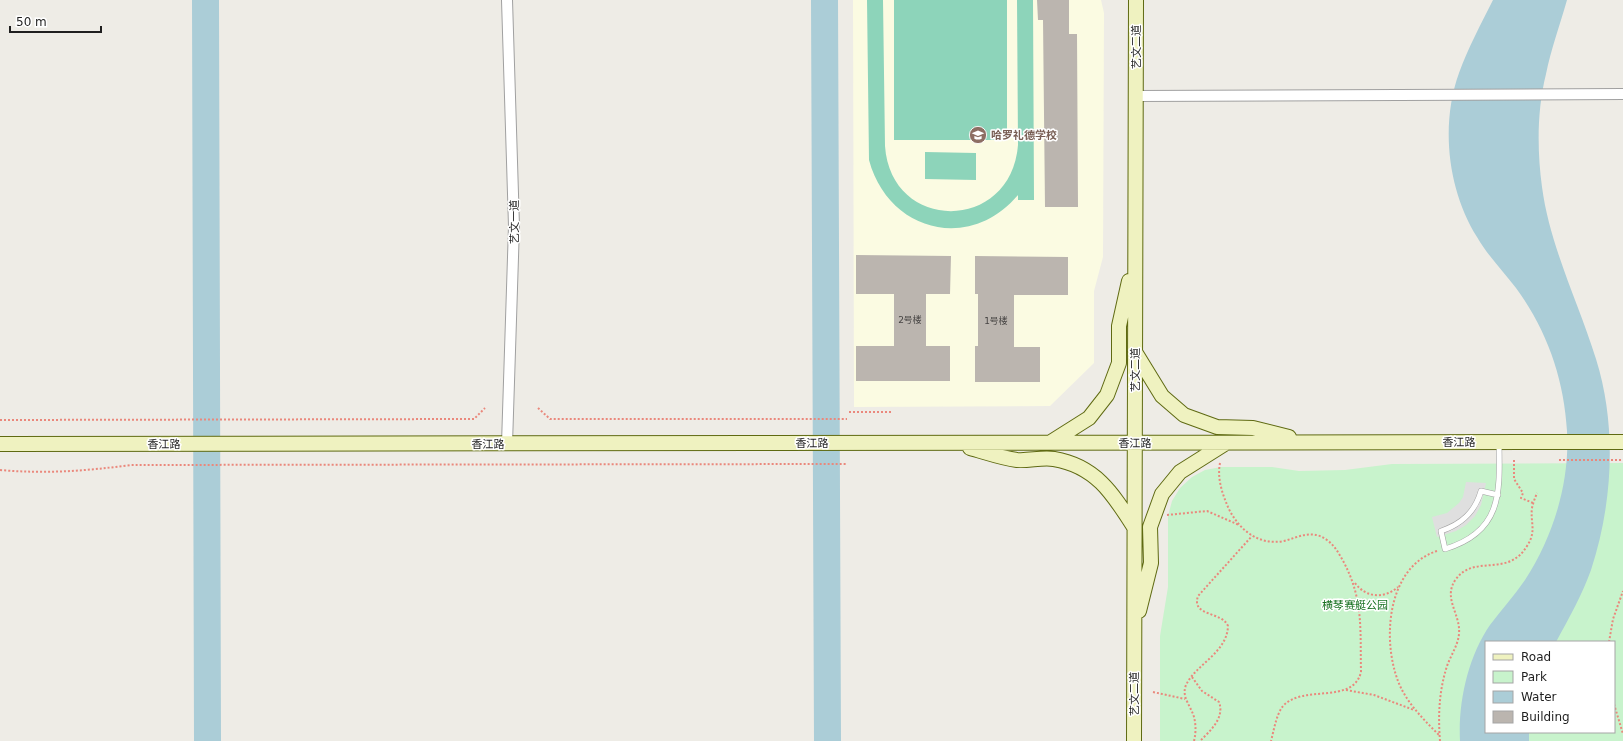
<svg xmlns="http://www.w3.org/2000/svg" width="1623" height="741" font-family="'DejaVu Sans','Noto Sans SC',sans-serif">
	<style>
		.education { fill: #fbfbe2 }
		.park { fill: #c8f3cc; fill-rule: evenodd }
		.pitch { fill: #8dd4ba }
		.parking { fill: #dfdfdf }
		.water { fill: #abcdd7 }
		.building { fill: #bbb5af }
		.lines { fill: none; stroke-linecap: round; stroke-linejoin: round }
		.lane-casing { stroke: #a0a0a0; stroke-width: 6 }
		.street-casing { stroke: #a0a0a0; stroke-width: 12 }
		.secondary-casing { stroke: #5f6a12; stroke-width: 16 }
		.path { stroke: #ea887c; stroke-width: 2; stroke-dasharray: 2 2; stroke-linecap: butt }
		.lane { stroke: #fff; stroke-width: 5 }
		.street { stroke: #fff; stroke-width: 10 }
		.secondary { stroke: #eff2c0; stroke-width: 14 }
		.labels { text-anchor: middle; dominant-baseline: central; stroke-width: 3; stroke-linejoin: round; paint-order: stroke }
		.number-label { font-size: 9px; fill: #464443 }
		.street-label { font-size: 11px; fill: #1f1f1f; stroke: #fff }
		.education-label { font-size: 11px; font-weight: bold; fill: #785e54; stroke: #fff; text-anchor: start }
		.park-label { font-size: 11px; fill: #187121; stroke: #fff }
	</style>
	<rect width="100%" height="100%" fill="#eeece6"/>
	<path class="education" d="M853 0H1101L1104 13 1103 257 1094 291V363L1050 406 854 407Z"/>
	<path class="park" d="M1623 463V741H1160V636L1168 587V516L1172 501 1180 488 1192 477 1205 470 1221 467H1272L1299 471 1345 470 1392 464ZM1486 642H1614V732H1486Z"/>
	<path class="pitch" d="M867 0H883L885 146C891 233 1011 233 1018 145L1017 0H1033L1034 200H1018V195C969 253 888 231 869 160Z
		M894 0H1007V140H894Z
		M925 152 976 153V180L925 179Z"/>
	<path class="parking" d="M1466 482 1486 483 1481 505 1475 516 1466 525 1456 531 1437 537 1432 517 1447 513 1459 503 1463 497Z"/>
	<path class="water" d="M192 0H219L221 741H194Z
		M811 0H838L841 741H814Z
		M1493 0H1567C1560 25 1551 49 1546 74 1537 110 1537 150 1542 187 1550 247 1578 301 1596 359 1617 426 1613 503 1591 570 1582 595 1569 618 1556 642H1486V732H1529V741H1460C1458 702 1468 657 1490 625 1501 610 1514 596 1525 580 1553 537 1570 483 1567 431 1564 379 1547 330 1516 288 1503 271 1488 256 1477 237 1448 190 1440 126 1459 73 1468 48 1481 24 1493 0Z"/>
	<path class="building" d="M1037 0H1069V34H1077L1078 207H1045L1043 20H1038Z
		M856 255 951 256 950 294H926V346H950V381H856V346H894V294H856Z
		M975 256 1068 257V295H1014V347H1040V382H975V346H978V294H975Z"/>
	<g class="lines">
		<defs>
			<path id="lane" d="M1498 495 1481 491C1475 512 1462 524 1441 531L1445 549C1502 532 1500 493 1499 443"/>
			<path id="street" d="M1136 96 1623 94
				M507 444 514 226 507 0"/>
			<path id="secondary" d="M1135 352 1162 396 1184 415 1217 427 1253 428 1289 437
				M1051 442 1089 418 1107 395 1119 363V326L1129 281
				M0 444 1623 442
				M970 448C985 452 1001 458 1017 460 1029 461 1042 457 1054 459 1096 466 1113 494 1134 527
				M1139 611 1151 563 1150 527 1162 494 1180 472 1226 443
				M1134 741 1136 0"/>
		</defs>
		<use href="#lane" class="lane-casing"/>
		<use href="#street" class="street-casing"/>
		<use href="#secondary" class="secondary-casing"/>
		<path class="path" d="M538 408 550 419H847
			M849 412H891
			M0 420 474 419 485 408
			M1514 460V479L1523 493 1521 498 1533 503
			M1559 460H1623
			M1220 463C1217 478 1222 493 1228 507 1238 529 1258 546 1284 541 1299 537 1312 529 1327 540 1334 545 1338 552 1342 559 1364 598 1360 630 1361 672 1353 705 1303 684 1283 706 1276 715 1274 730 1271 741
			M0 470C47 474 85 471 131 465L847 464
			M1167 515 1207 511 1239 525
			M1437 551C1384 568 1381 649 1402 690 1411 707 1425 721 1439 735
			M1355 583C1366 598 1384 599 1398 587
			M1609 642 1613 619 1623 591
			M1192 677 1202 691 1219 702C1225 718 1210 731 1200 741
			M1346 690 1374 695 1414 710
			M1153 692 1185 699
			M1614 704 1623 734
			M1194 741C1196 733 1196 725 1194 717 1191 706 1181 697 1186 685 1196 664 1227 653 1228 626 1222 611 1191 617 1198 596L1252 536
			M1440 741C1438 715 1439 691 1447 666 1451 655 1458 645 1459 634 1461 614 1442 598 1456 579 1474 554 1508 578 1527 546 1537 531 1530 522 1532 508 1533 503 1535 498 1537 493"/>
		<use href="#lane" class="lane"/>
		<use href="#street" class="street"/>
		<use href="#secondary" class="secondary"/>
	</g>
	<defs>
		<symbol id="school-disc" viewBox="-11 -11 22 22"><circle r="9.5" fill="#8d6e63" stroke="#fff"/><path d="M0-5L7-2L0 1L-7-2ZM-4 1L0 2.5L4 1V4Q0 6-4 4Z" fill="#fff"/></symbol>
	</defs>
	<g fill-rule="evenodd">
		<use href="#school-disc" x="968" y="125" width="20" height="20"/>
	</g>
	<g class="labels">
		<g class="number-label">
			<text x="910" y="320">2号楼</text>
			<text x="996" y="321">1号楼</text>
		</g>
		<g class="street-label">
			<text transform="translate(1136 47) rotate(-90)">艺文二道</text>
			<text transform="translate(514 222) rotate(-90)">艺文一道</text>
			<text transform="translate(1135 370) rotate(-90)">艺文二道</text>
			<text x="1459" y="442">香江路</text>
			<text x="812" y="443">香江路</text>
			<text x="1135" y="443">香江路</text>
			<text x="164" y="444">香江路</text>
			<text x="488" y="444">香江路</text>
			<text transform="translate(1134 694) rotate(-90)">艺文二道</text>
		</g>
		<g class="education-label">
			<text x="991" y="135">哈罗礼德学校</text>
		</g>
		<g class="park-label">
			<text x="1355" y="605">横琴赛艇公园</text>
		</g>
	</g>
	<rect x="1485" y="641" width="130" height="92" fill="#ffffff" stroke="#a5a5a5"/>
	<rect x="1493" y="654" width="20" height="6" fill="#eff2c0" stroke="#a5a5a5"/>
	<text x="1521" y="661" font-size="12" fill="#1f1f1f">Road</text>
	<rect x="1493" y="671" width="20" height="12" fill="#c8f3cc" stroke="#a5a5a5"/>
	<text x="1521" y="681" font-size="12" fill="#1f1f1f">Park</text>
	<rect x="1493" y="691" width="20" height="12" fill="#abcdd7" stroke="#a5a5a5"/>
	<text x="1521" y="701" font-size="12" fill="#1f1f1f">Water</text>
	<rect x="1493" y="711" width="20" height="12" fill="#bbb5af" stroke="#a5a5a5"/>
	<text x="1521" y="721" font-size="12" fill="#1f1f1f">Building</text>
	<path d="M10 26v6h91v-6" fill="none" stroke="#1f1f1f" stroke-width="2"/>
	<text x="16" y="26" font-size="12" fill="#1f1f1f" stroke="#ffffff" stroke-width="3" paint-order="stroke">50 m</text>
</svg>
